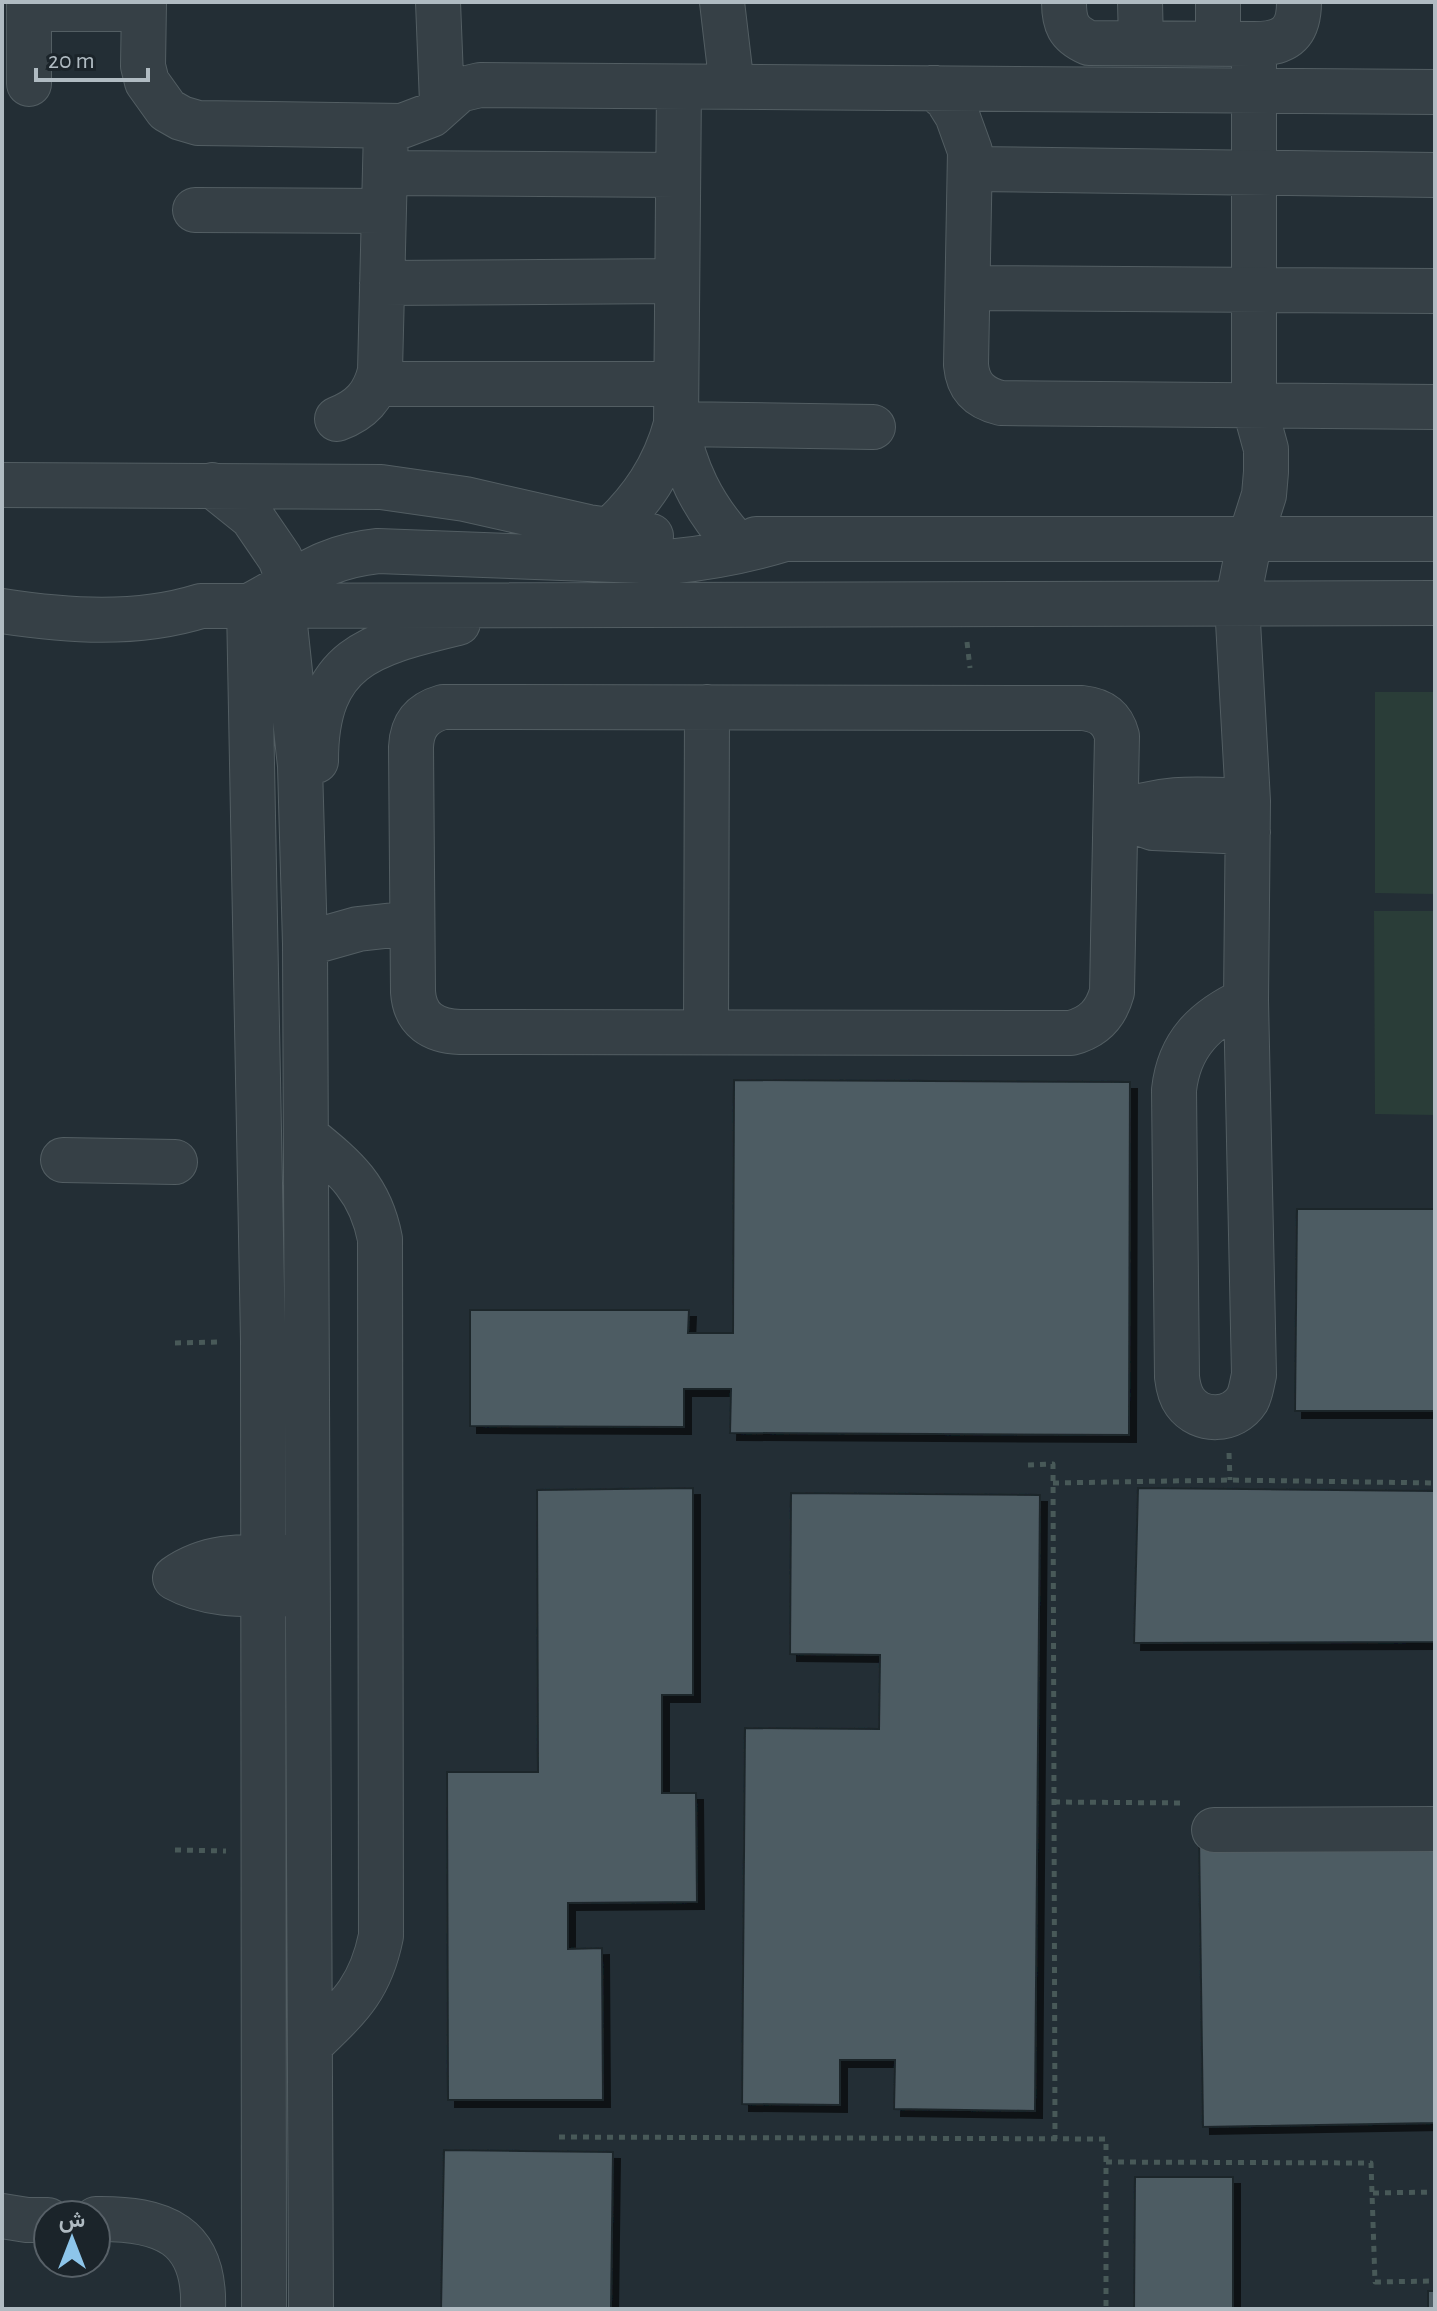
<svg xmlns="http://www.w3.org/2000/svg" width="1437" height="2311" font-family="'Alegreya Sans',Vazirmatn,sans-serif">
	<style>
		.green { fill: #2a3d38 }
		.building { fill: #4e5b63; stroke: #1d272c; stroke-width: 2; filter: url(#shadow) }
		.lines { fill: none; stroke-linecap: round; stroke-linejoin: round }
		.minor-casing { stroke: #535e63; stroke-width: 46 }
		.path { stroke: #485958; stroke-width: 5; stroke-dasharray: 6 6; stroke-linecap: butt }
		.minor { stroke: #364046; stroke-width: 44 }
	</style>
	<defs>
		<filter id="shadow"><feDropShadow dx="7" dy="7" stdDeviation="0" flood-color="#0009"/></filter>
	</defs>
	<rect width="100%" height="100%" fill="#232e35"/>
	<path class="green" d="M1375 692H1435V894L1375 893Z
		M1374 911H1435V1115L1375 1114Z"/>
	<path class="building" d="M734 1080 1130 1082 1129 1435 730 1433 731 1389H684V1427L470 1426V1310H689L688 1333H733Z
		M1297 1209H1435V1411H1295Z
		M693 1488V1695H662V1793H696L697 1902 568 1903V1949L602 1948 603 2100H448L447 1772H538L537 1490Z
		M1138 1488 1435 1491V1642L1134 1643Z
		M791 1493 1040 1495 1035 2111 894 2109 895 2060H840V2105L742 2104 745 1728 879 1729 880 1655 790 1654Z
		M1199 1837 1435 1838V2123L1203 2127Z
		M444 2150 613 2152 611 2309H441Z
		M1135 2177H1233V2309H1134Z
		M1428 2291H1435V2309H1428Z"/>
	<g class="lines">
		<defs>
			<path id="minor" d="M29 2V84
				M144 2 143 66 147 82 167 110 181 118 198 123 402 126 431 115 459 90 480 85 1435 92
				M438 2 442 103
				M722 2 732 87
				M1064 2C1064 23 1068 34 1089 43L1254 44C1284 44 1299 35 1299 2
				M1140 2 1141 43
				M1218 2V43
				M29 9H144
				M679 87 676 424C685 470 702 505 733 540
				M934 88 947 99 957 115 970 151 966 365C968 387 980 398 1001 403L1435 407
				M972 169 1435 175
				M385 173 677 175
				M195 210 383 211
				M382 283 677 281
				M968 288 1435 291
				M377 384H676
				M337 419C361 410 374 396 380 371L386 128
				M676 424 873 427
				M2 485 381 487 465 499 588 527 651 536
				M212 485 252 517 280 558 289 581 283 606 300 766 305 944 311 2309
				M609 531C642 500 664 468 676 424
				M756 539H1435
				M2 611C67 621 137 626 201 606L1435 603
				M443 707 1082 708C1101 710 1112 717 1117 736L1112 992C1106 1014 1094 1027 1071 1033L460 1032C433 1031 415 1020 413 992L411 747C412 725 422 713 443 707Z
				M316 761C316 656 372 644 458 623
				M1116 815C1159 795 1201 799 1248 801
				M1116 815 1153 828 1248 832
				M305 944 358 929 412 923
				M1246 1000C1205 1019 1179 1044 1174 1090L1177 1377C1178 1386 1180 1395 1185 1402 1200 1423 1233 1422 1247 1400 1251 1393 1252 1383 1254 1375L1246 1000 1248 801 1237 604 1250 539 1264 495 1266 472V449L1254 405V44
				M706 1032 707 707
				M306 1136C344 1167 370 1187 380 1239L381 1936C370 1990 348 2008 310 2045
				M63 1160 175 1162
				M292 1594C251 1594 211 1598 175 1578 211 1552 252 1557 294 1557
				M1214 1830 1435 1829
				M2 2216 27 2220H48
				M96 2219C162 2218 206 2234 203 2309
				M264 2309 263 1341 249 606C298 581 320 557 378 551L668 562C709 558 746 551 785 539"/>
		</defs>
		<use href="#minor" class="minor-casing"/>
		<path class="path" d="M967 642 970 668
			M175 1343 222 1342
			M1229 1453 1230 1480
			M1028 1465 1053 1464 1055 2139
			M1053 1483 1230 1480 1435 1483
			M1054 1802 1185 1803
			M175 1850 226 1851
			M559 2137 1106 2139V2309
			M1106 2162 1371 2163 1375 2282 1435 2281
			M1373 2193 1435 2192"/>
		<use href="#minor" class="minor"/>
	</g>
	<rect width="1437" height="2311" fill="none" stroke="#b0bbc2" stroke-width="8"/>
	<g transform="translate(72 2239)"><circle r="38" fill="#1b242a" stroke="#576067" stroke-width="2"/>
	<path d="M0-6L14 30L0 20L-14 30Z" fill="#8dc5ea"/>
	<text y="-12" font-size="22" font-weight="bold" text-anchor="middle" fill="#b0bbc2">ش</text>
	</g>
	<path d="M36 68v12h112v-12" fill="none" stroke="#b0bbc2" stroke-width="4"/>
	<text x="48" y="68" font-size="24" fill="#b0bbc2" stroke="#1b242a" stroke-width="6" paint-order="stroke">20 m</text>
</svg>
